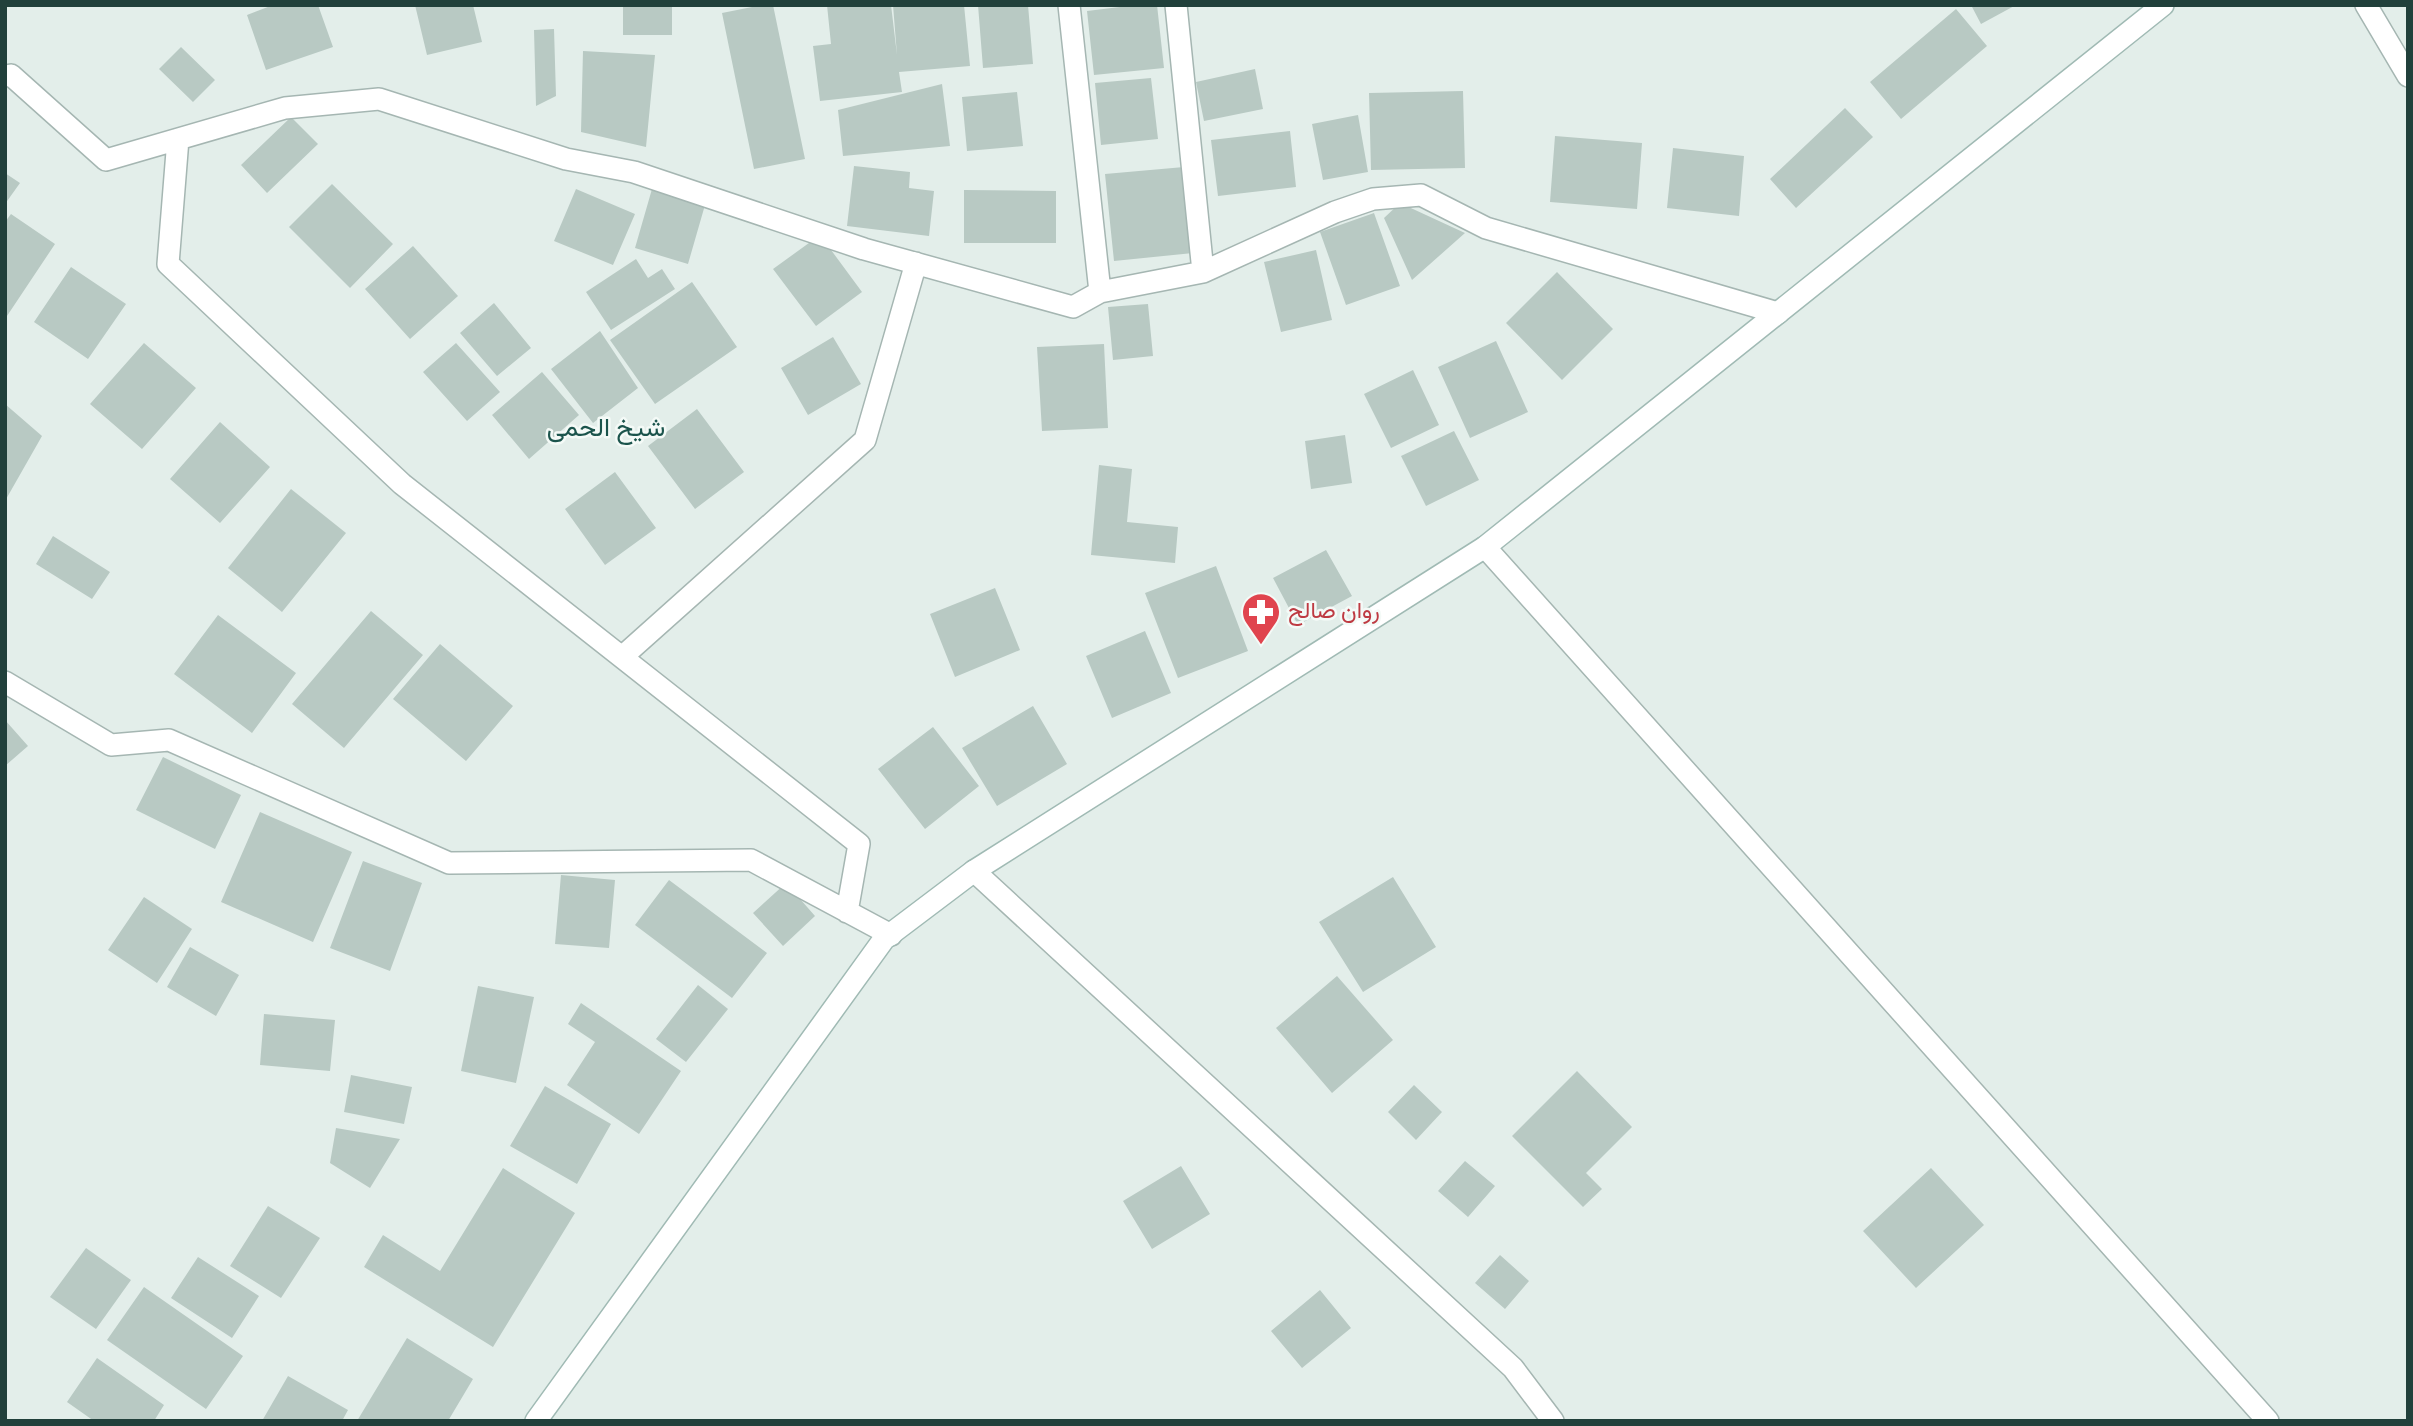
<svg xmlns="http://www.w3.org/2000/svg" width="2413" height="1426" font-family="Overpass,Vazirmatn,sans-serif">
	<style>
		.building { fill: #b8c9c3 }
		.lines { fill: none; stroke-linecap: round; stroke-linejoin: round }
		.street-casing { stroke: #a5b6b2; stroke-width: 24 }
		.secondary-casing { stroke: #a0bab4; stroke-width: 24 }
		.street { stroke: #fff; stroke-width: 21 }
		.secondary { stroke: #fff; stroke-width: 21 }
		.labels { text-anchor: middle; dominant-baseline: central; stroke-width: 5; stroke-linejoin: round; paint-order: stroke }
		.health-label { font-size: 23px; fill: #be3a42; stroke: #f4faf7; text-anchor: start }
		.quarter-label { font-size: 26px; fill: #1b544c; stroke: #f4faf7 }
	</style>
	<rect width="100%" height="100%" fill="#e3eeea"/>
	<path class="building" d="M273 5H318L333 47 266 70 247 15Z
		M415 5H473L482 42 427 55Z
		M623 5H672V35H623Z
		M762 5H773L805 159 754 169 722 13Z
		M827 5H891L897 55 893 5H964L970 66 899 72 902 92 820 101 813 46 831 44Z
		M978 5H1028L1033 64 983 68Z
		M1136 5H1157L1164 68 1094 75 1087 11Z
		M1971 5H2016L1981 24Z
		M1956 9 1987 46 1901 119 1870 82Z
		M554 29 556 96 536 106 534 30Z
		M181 47 215 80 193 102 159 69Z
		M583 51 655 55 646 147 581 132Z
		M1255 69 1263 109 1204 121 1196 82Z
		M1151 78 1158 139 1101 145 1095 83Z
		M942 84 950 146 843 156 838 110Z
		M1463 91 1465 168 1371 170 1369 93Z
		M1017 92 1023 146 967 151 962 97Z
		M1845 108 1873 137 1796 208 1770 179Z
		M1358 115 1368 172 1323 180 1312 124Z
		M291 117 318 144 267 193 241 165Z
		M1290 131 1296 187 1218 196 1211 140Z
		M1555 136 1642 143 1637 209 1550 202Z
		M1673 148 1744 156 1739 216 1667 208Z
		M854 166 910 172 909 188 934 191 929 236 847 226Z
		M1184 167 1193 253 1114 261 1105 174Z
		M5 173 20 183 5 204Z
		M332 184 393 244 350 288 289 227Z
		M576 189 635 214 613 265 554 241Z
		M652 189 705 205 688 264 635 248Z
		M964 190 1056 191V243H964Z
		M1400 203 1465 233 1412 280 1384 218Z
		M1374 213 1400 286 1346 305 1320 232Z
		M11 214 55 244 5 319V222Z
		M820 235 862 292 816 326 773 269Z
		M413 246 458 296 410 339 365 289Z
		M1316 250 1332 320 1281 332 1264 262Z
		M636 259 648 278 662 269 675 289 611 330 586 292Z
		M71 267 126 304 88 359 34 322Z
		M1557 272 1613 329 1562 380 1506 323Z
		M692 282 737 347 655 404 610 340Z
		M494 303 531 348 497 376 460 333Z
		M1148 304 1153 356 1113 360 1108 307Z
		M600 331 638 388 593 423 551 369Z
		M833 337 861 384 808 415 781 368Z
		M1496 341 1528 412 1470 438 1438 367Z
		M144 343 196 388 142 449 90 404Z
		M456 343 500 392 467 421 423 372Z
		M1104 344 1108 428 1042 431 1037 347Z
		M1413 370 1439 425 1391 448 1364 394Z
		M542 372 579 415 529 459 492 415Z
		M5 404 42 436 5 501Z
		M697 409 744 472 695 509 648 446Z
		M220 422 270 467 220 523 170 479Z
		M1454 431 1479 480 1426 506 1401 456Z
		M1345 435 1352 483 1311 489 1305 441Z
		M1099 465 1132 469 1127 522 1178 527 1175 563 1091 555Z
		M615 472 656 528 605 565 565 509Z
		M291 489 346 533 282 612 228 568Z
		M53 536 110 572 92 599 36 564Z
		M1326 550 1352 596 1298 625 1273 578Z
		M1216 566 1248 651 1178 678 1145 593Z
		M995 588 1020 650 955 677 930 614Z
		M371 611 423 655 344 748 292 704Z
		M218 615 296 673 252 733 174 674Z
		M1145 631 1171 693 1112 718 1086 656Z
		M440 644 513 706 466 761 393 699Z
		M1033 706 1067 764 997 806 962 748Z
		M5 720 28 746 5 766Z
		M933 727 979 786 925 829 878 769Z
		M163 757 241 795 215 849 136 810Z
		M260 812 352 852 313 942 221 902Z
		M363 861 422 883 390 971 330 948Z
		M561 875 615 880 609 948 555 944Z
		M1393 877 1436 947 1363 992 1319 922Z
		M669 880 767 953 732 998 635 925Z
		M786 883 815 916 783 946 753 913Z
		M144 897 192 929 157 983 108 950Z
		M190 947 239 975 216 1016 167 987Z
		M1337 976 1393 1040 1332 1093 1276 1028Z
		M698 985 728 1009 686 1062 656 1039Z
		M478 986 534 997 516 1083 461 1071Z
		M581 1003 681 1071 639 1134 567 1085 595 1042 568 1024Z
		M264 1014 335 1020 330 1071 260 1065Z
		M1577 1071 1632 1127 1586 1173 1602 1189 1583 1207 1512 1136Z
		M351 1075 412 1087 404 1124 344 1112Z
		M1414 1085 1442 1112 1416 1140 1388 1112Z
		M545 1086 611 1124 577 1184 510 1146Z
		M336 1128 400 1139 370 1188 330 1163Z
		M1465 1161 1495 1186 1468 1217 1438 1191Z
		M1181 1166 1210 1214 1152 1249 1123 1201Z
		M503 1168 575 1213 493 1347 364 1267 383 1235 440 1271Z
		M1931 1168 1984 1225 1916 1288 1863 1231Z
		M268 1206 320 1238 281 1298 230 1266Z
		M86 1248 131 1280 96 1329 50 1297Z
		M1500 1255 1529 1281 1505 1309 1475 1283Z
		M198 1257 259 1296 232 1338 171 1298Z
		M144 1287 243 1356 206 1409 107 1340Z
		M1320 1290 1351 1328 1302 1368 1271 1331Z
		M407 1338 473 1379 448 1421H357Z
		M97 1358 164 1405 154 1421H94L67 1402Z
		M288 1376 348 1410 342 1421H262Z"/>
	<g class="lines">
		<defs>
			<path id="street" d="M1069 5 1100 292
				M1176 5 1203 272
				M2366 5 2408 76
				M5 76 11 75 106 160 285 108 379 99 566 159 634 172 864 249 1073 307 1100 292 1203 272 1335 212 1373 199 1421 195 1486 228 1778 313
				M178 139 168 264 402 484 859 844 847 912
				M1485 547 2268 1421
				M622 657 865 440 916 263
				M5 682 111 745 169 740 449 863 751 860 891 935
				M974 871 1513 1368 1553 1421"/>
			<path id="secondary" d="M536 1421 884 939 974 871 1485 547 2163 5"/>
		</defs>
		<use href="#street" class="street-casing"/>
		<use href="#secondary" class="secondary-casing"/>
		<use href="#street" class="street"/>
		<use href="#secondary" class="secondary"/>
	</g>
	<defs>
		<symbol id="pharmacy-pin" viewBox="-11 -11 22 30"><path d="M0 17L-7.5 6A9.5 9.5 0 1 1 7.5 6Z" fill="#e0444e" stroke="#f4faf7"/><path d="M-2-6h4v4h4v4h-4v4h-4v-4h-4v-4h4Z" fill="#fff"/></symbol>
	</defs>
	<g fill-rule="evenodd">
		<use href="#pharmacy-pin" x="1239" y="590" width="44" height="60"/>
	</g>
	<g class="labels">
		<g class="health-label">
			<text x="1288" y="612">روان صالح</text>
		</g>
		<g class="quarter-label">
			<text x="606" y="429">شيخ الحمى</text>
		</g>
	</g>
	<rect width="2413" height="1426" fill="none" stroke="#21403b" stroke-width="14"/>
</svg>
